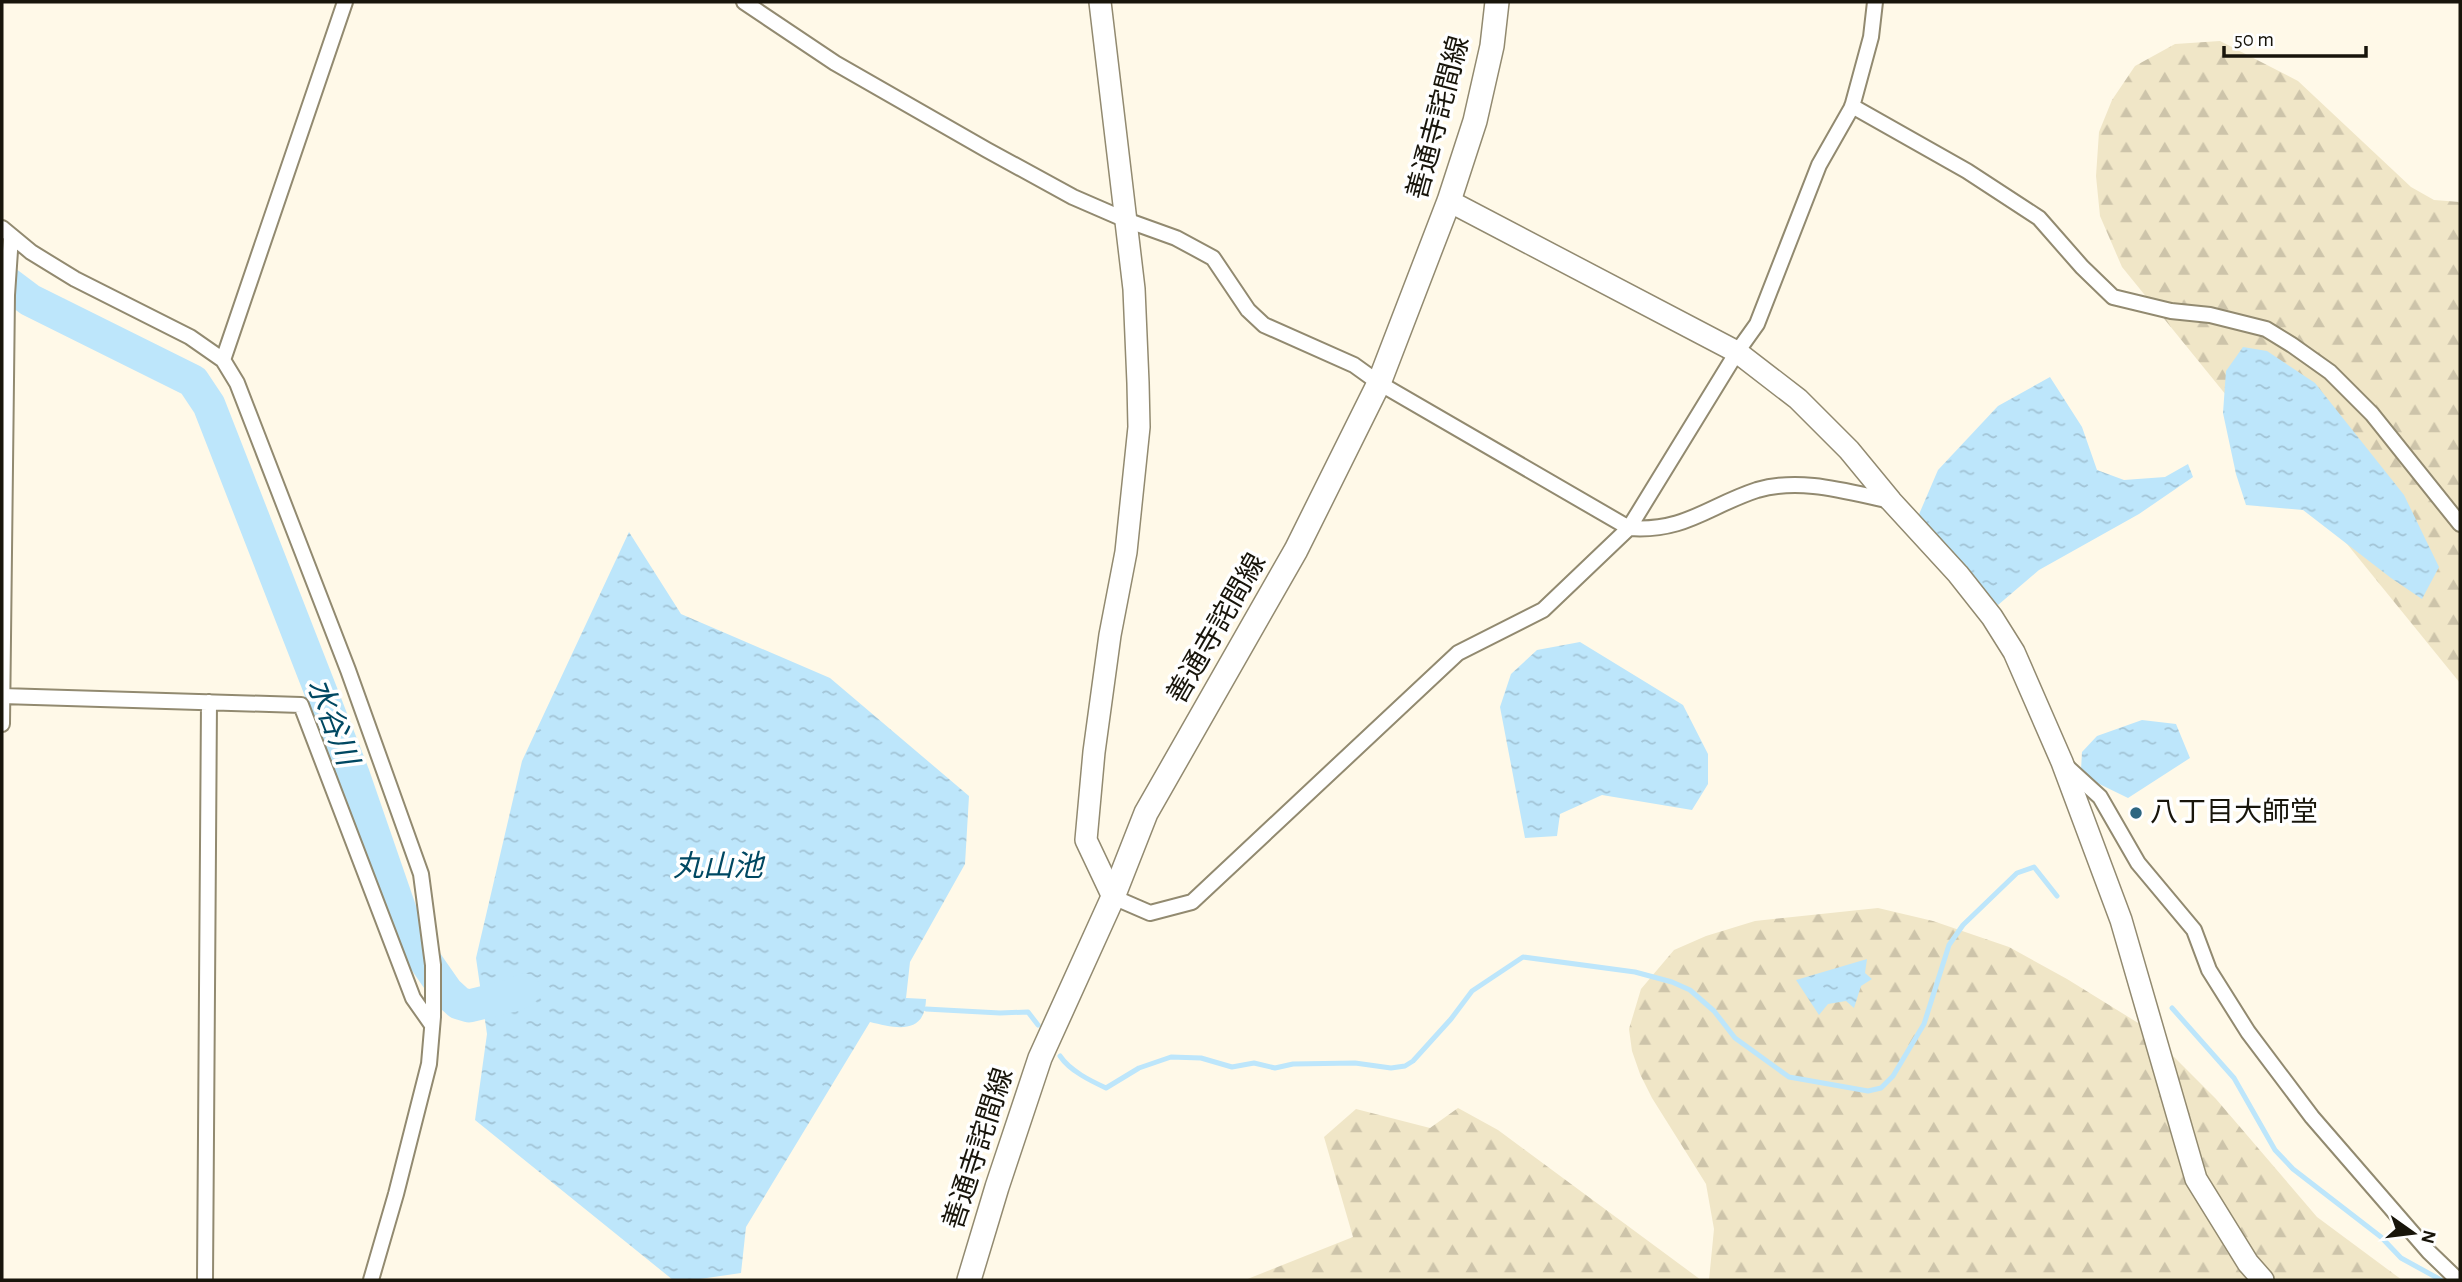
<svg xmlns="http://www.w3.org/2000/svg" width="2462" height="1282" font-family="'Alegreya Sans','Noto Sans JP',sans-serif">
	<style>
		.forest { fill: url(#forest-firs) }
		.water { fill: url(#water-ripples) }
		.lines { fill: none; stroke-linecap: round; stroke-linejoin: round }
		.stream { stroke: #bde6fb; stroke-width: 5 }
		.river { stroke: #bde6fb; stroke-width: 33 }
		.street-casing { stroke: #928a70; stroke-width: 18 }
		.secondary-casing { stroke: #928a70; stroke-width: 24 }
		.primary-casing { stroke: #928a70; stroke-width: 26 }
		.street { stroke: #fff; stroke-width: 14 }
		.secondary { stroke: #fff; stroke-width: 21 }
		.primary { stroke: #fff; stroke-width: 23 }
		.poi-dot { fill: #2e6680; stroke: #fff; stroke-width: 2.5 }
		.labels { text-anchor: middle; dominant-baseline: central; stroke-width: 7; stroke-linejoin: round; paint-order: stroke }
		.street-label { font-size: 28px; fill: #18150b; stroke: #fff }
		.poi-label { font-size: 28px; fill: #18150b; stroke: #fff; text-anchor: start }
		.water-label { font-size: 30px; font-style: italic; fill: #004862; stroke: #fff }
	</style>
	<defs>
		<pattern id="forest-firs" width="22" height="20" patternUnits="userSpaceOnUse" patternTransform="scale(1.75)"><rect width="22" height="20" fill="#f0e6c7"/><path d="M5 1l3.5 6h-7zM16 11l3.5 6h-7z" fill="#cdc4aa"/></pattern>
		<pattern id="water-ripples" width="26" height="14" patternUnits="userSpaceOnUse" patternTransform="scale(1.75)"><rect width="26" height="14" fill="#bde6fb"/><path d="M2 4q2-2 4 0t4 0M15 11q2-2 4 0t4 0" fill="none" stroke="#a2c4d6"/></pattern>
	</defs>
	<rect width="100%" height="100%" fill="#fff9e8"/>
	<path class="forest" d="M2220 41 2298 81 2411 187 2434 200 2460 202V683L2122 267 2100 216 2096 176 2099 132 2112 100 2135 66 2175 44Z
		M1878 908 1933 921 2009 947 2067 979 2143 1026 2216 1099 2317 1217 2402 1280H1709L1714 1229 1706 1184 1652 1098 1640 1074 1632 1051 1629 1029 1641 989 1674 950 1706 936 1755 921Z
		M1458 1108 1498 1130 1701 1280H1245L1353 1237 1324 1137 1356 1109 1430 1128Z"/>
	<path class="water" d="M2243 347 2267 351 2315 383 2404 495 2439 567 2422 599 2391 578 2303 510 2246 505 2236 474 2223 413 2226 371Z
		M2050 377 2082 427 2097 470 2124 480 2165 477 2188 464 2193 477 2139 514 2039 570 1998 605 1917 519 1938 470 1998 406Z
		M629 532 681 614 830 678 969 796 965 864 910 962 906 998 926 999C925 1036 895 1028 870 1022L746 1227 741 1273 693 1280H673L475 1120 487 1034 476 958 522 761Z
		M1580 642 1683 705 1708 754V784L1692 810 1602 795 1560 814 1557 836 1525 838 1500 707 1511 674 1537 650Z
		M2142 720 2176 724 2190 758 2128 798 2087 778 2081 770 2082 752 2097 736Z
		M1867 959 1865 973 1872 979 1861 986 1854 1008 1846 1001 1828 1004 1819 1015 1796 980Z"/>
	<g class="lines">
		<path class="stream" d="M2172 1008 2234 1078 2275 1150 2293 1169 2381 1237 2401 1258 2441 1280
			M926 1009 1000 1013 1028 1012 1038 1025
			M1060 1056C1070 1071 1091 1081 1106 1088L1139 1068 1171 1057 1201 1058 1232 1067 1254 1063 1275 1068 1293 1064 1355 1063 1391 1068 1405 1066 1413 1061 1451 1019 1472 991 1523 957 1635 972 1672 982 1690 990 1714 1011 1735 1038 1789 1077 1868 1091 1881 1088 1893 1076 1924 1024 1949 945 1963 925 2017 873 2034 867 2057 896"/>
		<path class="river" d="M2 279 30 300 193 381 209 405 353 774 410 939 447 992 459 1003 469 1006 514 995 524 990"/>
		<defs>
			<path id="street" d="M744 2 835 63 987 150 1073 197 1126 220 1176 238 1213 258 1248 310 1264 325 1354 365 1379 383 1629 528C1685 532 1708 506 1757 490 1801 477 1848 492 1891 501
				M1852 106 1967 171 2039 218 2082 267 2113 297 2171 311 2210 315 2266 329 2292 345 2330 372 2372 414 2460 524
				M2 228 31 252 75 279 190 337 223 360 237 383 348 670 421 874 433 965V1017L429 1064 396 1194 371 1280
				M223 360 345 2
				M2 696 301 705 413 998 432 1025
				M2 724 7 295 11 236
				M2065 765 2100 797 2138 863 2194 930 2209 970 2248 1032 2312 1117 2429 1252 2458 1280
				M1113 897 1150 913 1192 902 1458 653 1543 610 1629 528 1737 352 1757 324 1819 165 1852 107 1871 37 1875 2
				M205 1280 209 702"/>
			<path id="secondary" d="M1100 2 1134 289 1138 383 1139 427 1126 552 1110 635 1094 752 1086 840 1113 897
				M1449 201 1737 352 1798 399 1849 450 1891 501 1958 574 1992 617 2014 652 2062 762 2121 920 2196 1179 2248 1263 2263 1280"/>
			<path id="primary" d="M969 1280 997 1187 1040 1058 1113 897 1146 813 1296 550 1379 383 1449 201 1475 121 1492 46 1497 2"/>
		</defs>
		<use href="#street" class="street-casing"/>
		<use href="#secondary" class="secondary-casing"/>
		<use href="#primary" class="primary-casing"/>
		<use href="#street" class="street"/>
		<use href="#secondary" class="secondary"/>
		<use href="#primary" class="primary"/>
	</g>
	<circle class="poi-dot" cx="2136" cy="813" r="7"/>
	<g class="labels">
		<g class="street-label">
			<text transform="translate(1439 118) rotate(-75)">善通寺詫間線</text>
			<text transform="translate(1217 629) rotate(-60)">善通寺詫間線</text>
			<text transform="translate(979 1149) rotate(-72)">善通寺詫間線</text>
		</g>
		<g class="poi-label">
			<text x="2150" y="813">八丁目大師堂</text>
		</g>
		<g class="water-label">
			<text transform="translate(332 722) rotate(69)">水谷川</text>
			<text x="718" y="867">丸山池</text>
		</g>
	</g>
	<rect width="2462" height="1282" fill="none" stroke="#18150b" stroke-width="7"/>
	<g transform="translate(2413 1233) rotate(104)" stroke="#ffffff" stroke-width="5" paint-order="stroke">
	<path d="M0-5L12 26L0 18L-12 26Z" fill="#18150b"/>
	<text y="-10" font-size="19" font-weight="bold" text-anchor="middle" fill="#18150b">N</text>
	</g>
	<path d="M2224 46v10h142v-10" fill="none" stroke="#18150b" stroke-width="3.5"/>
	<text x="2234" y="46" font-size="21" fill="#18150b" stroke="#ffffff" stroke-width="5" paint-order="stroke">50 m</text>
</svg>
